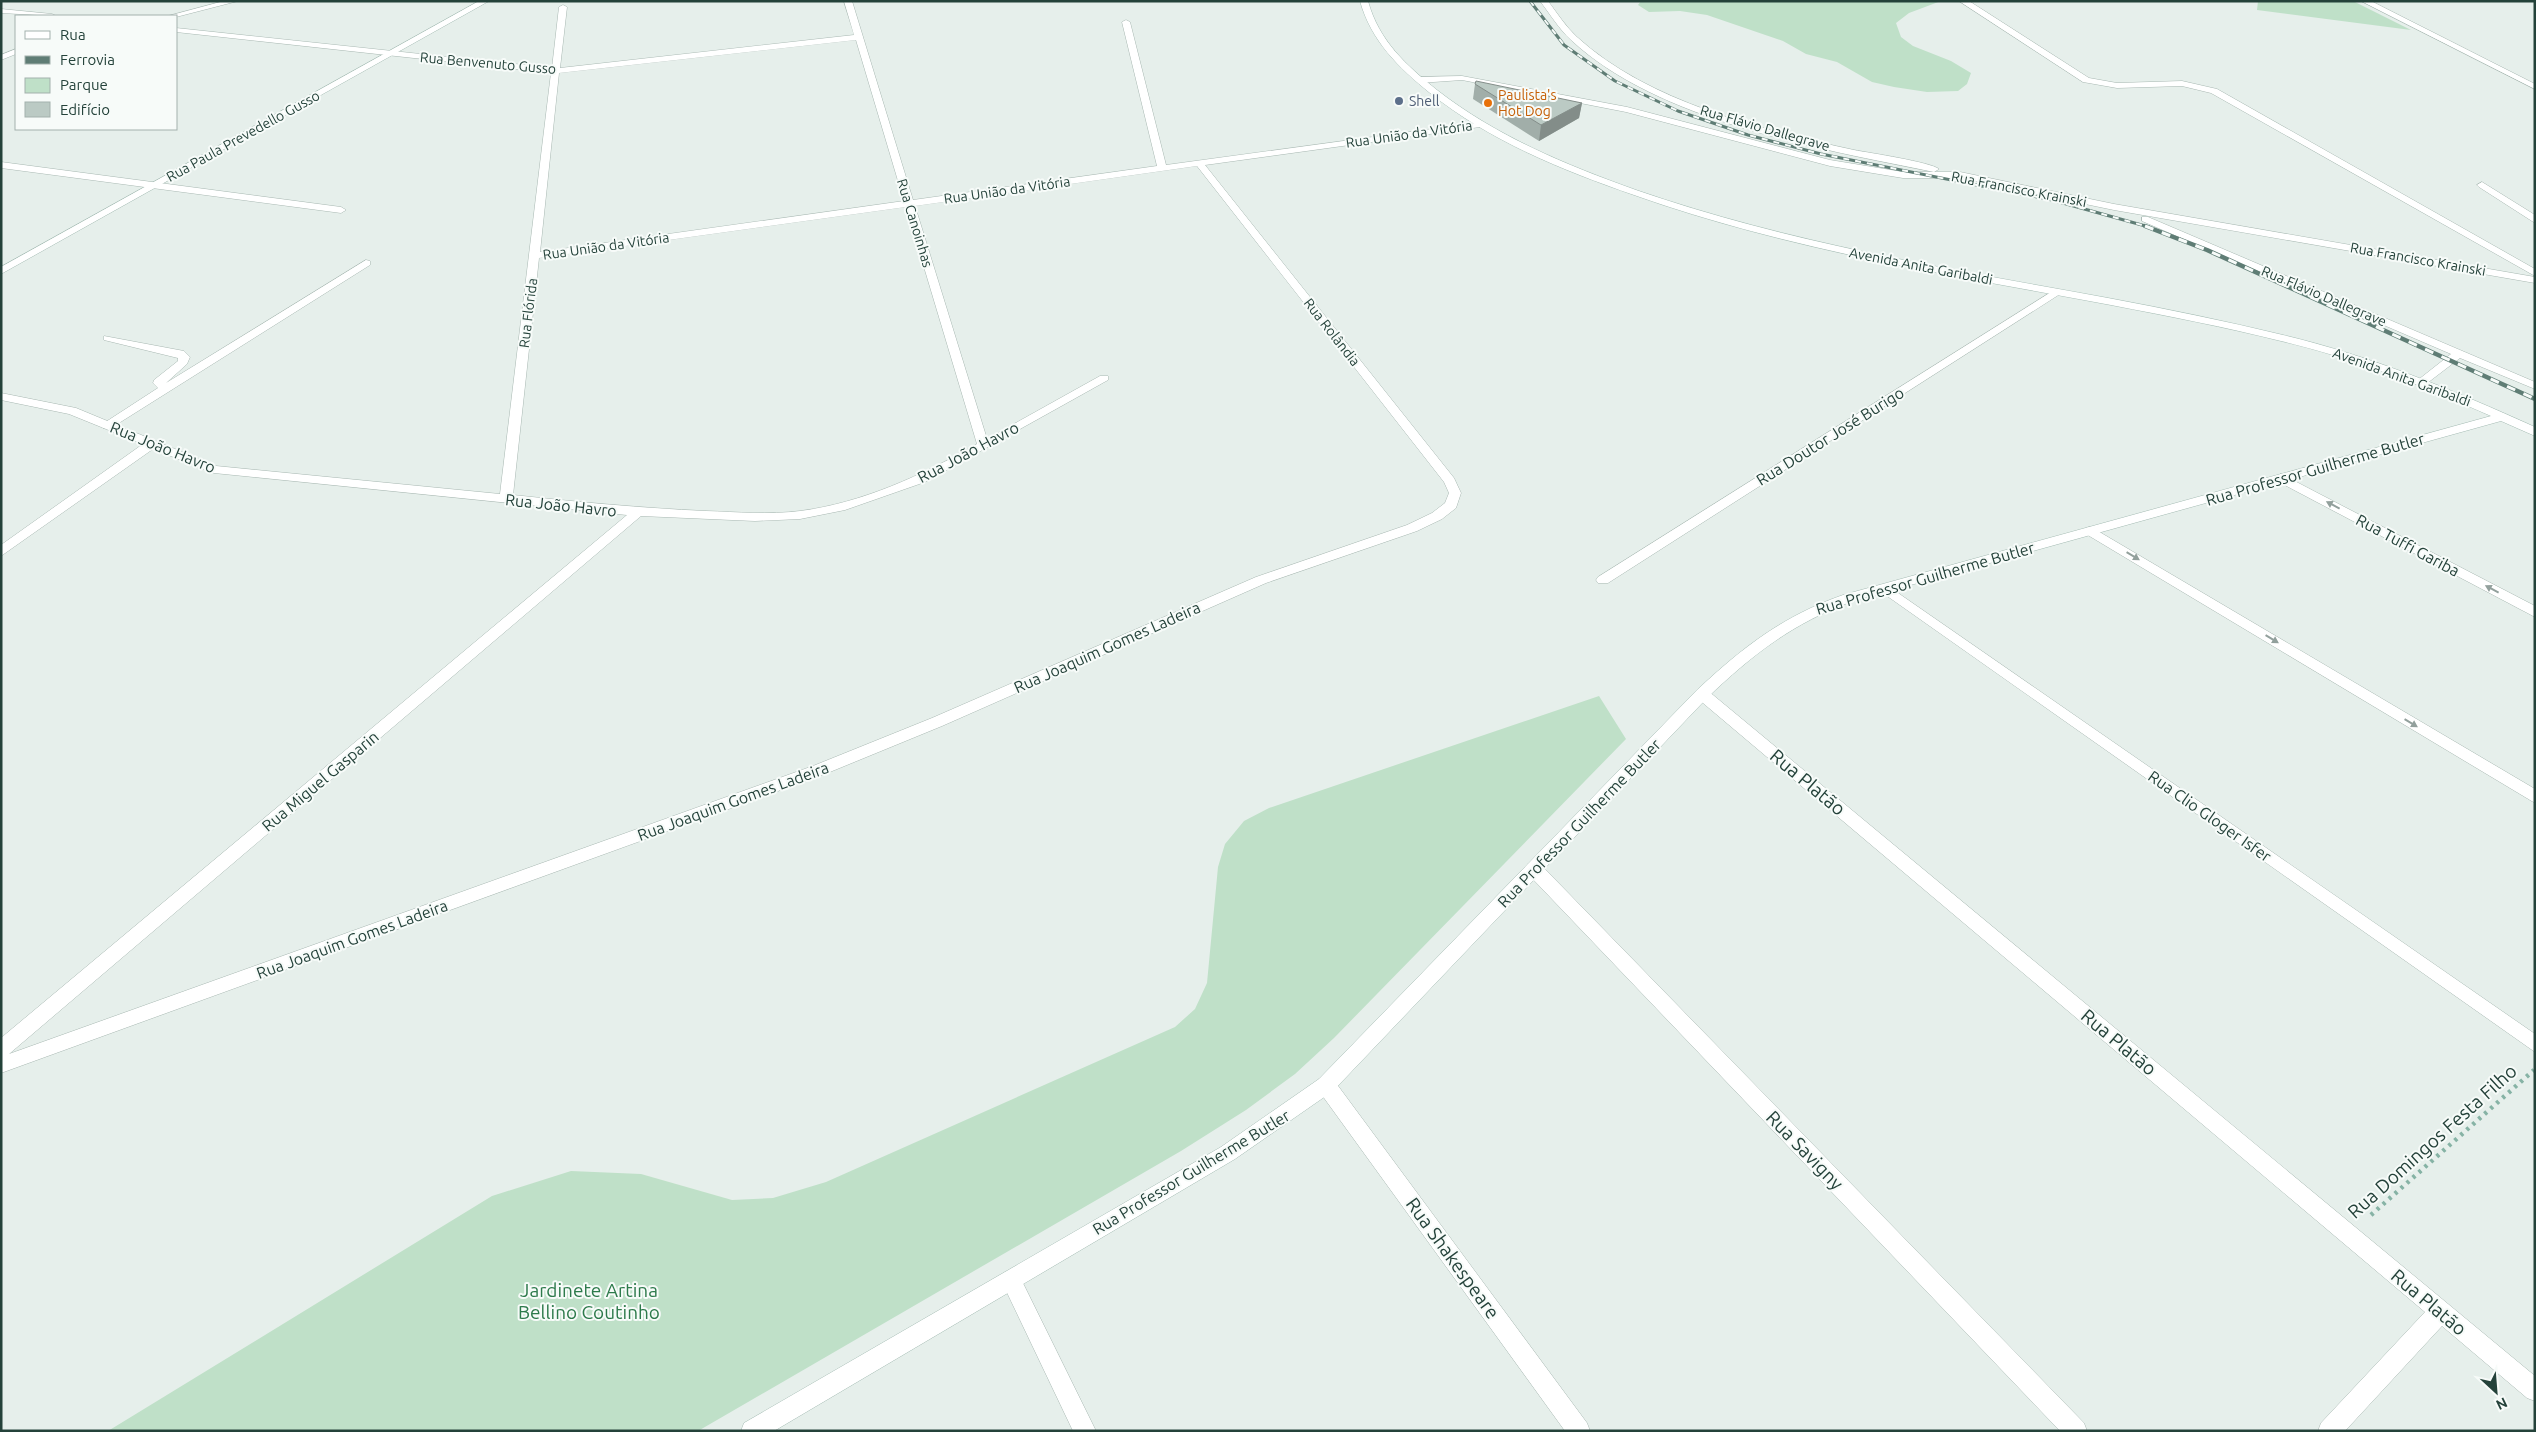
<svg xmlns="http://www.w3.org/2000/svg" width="2536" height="1432" font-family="Ubuntu,sans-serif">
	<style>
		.green { fill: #bfe0c8 }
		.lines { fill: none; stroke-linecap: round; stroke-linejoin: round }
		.lane-casing { stroke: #a8b8b2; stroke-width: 1 }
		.street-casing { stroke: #a8b8b2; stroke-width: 1 }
		.secondary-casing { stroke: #a4bbb3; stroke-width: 1 }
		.path { stroke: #86b3a5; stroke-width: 4.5; stroke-dasharray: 3 5; stroke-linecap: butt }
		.lane { fill: #fff; fill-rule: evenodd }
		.street { fill: #fff; fill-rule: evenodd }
		.secondary { fill: #fff; fill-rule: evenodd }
		.rail-far1-casing { stroke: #5f7d75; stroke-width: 3 }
		.rail-casing { stroke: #5f7d75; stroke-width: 4.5 }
		.rail-far1 { stroke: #f7fbf9; stroke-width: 2; stroke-dasharray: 6; stroke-linecap: butt }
		.rail { stroke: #f7fbf9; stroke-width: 3; stroke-dasharray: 9; stroke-linecap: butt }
		.wall { fill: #a1aea9 }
		.shaded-wall { fill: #838d89 }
		.building { fill: #bbcac4; stroke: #838d89 }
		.oneway { fill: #92a09c }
		.service-dot { fill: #5c6f8a; stroke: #f7fbf9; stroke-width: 2 }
		.food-dot { fill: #e8710a; stroke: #f7fbf9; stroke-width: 2 }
		.labels { text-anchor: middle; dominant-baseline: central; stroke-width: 4; stroke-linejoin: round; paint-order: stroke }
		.far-street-label { font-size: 14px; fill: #24423a; stroke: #f7fbf9 }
		.far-food-label { font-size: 14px; fill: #c56008; stroke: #f7fbf9; text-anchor: start }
		.far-service-label { font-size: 14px; fill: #4e5e75; stroke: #f7fbf9; text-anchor: start }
		.street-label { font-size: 16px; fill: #24423a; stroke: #f7fbf9 }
		.near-street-label { font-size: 19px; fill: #24423a; stroke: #f7fbf9 }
		.near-park-label { font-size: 19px; fill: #2d7a4b; stroke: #f7fbf9 }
	</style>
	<rect width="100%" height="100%" fill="#e6efeb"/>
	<path class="green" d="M1641 1H1941L1909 13 1896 23 1901 37 1913 46 1951 61 1971 73 1967 84 1958 91 1927 92 1894 87 1872 82 1837 62 1806 54 1783 41 1707 15 1680 11 1649 12 1638 5Z
		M2258 1H2353L2411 30 2257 10Z
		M1599 696 1626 739 1334 1038 1295 1074 1246 1110 1181 1151 698 1431H108L492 1196 571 1171 641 1174 732 1200 773 1198 826 1182 1175 1027 1195 1009 1207 983 1218 867 1225 844 1244 821 1269 808Z"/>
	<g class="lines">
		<defs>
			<path id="lane" d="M366 260 370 261V265L111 428H103L101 425 158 388 153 383 154 380 178 361V358L104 340V336L184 351 190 357 187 364 166 383Z"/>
			<path id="street" d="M224 1H238L176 17 168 16Z
				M844 1H852L913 200 1157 166 1122 22 1126 20 1130 22 1166 165 1483 122V126L1480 127 1205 165 1454 478 1461 493 1456 508 1442 519 1417 531 1266 583 942 726 825 774 1 1073V1038L627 515 214 473 153 449 1 556V545L143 444 69 414 1 400V393L76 408 216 466 500 494 551 73 176 32V28L552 68 559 7 563 5 567 7 560 68 854 35ZM856 40 904 201 540 252 559 73ZM1197 166 1444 482 1449 493 1445 503 1432 513 1407 525 1256 577 932 718 813 766 9 1054 641 516 755 521 800 519 845 510 925 482 1108 380V376H1100L987 439 915 206ZM906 207 977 444C923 475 862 503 800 511 769 515 737 512 706 511 641 508 577 502 513 495L539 258Z
				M1540 1H1548C1557 13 1566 27 1577 37 1648 102 1762 130 1854 150 1870 153 1930 162 1939 169L1934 172C1820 149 1658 121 1571 40 1559 29 1550 14 1540 1Z
				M1959 1H1969L2089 78 2117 83 2182 81 2217 89 2535 269V276L2211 93 2182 86 2117 88 2083 82Z
				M2361 1H2371L2535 84V89Z
				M1 9 52 14 56 16 1 13Z
				M16 49V54L1 60V55Z
				M1462 76 1627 107 1830 160 1903 172H1960L2114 204 2535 277V283L2114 210 1960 178H1903L1830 166 1626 112 1462 80 1419 83 1415 80 1419 77Z
				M1 162 341 207 346 210 341 213 1 168Z
				M2482 182 2535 215V223L2479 187 2477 185Z
				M2142 217H2148L2535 382V389L2460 358 2426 384H2418V380L2451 354 2142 221Z
				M2056 289 2060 290V294L1608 583H1598L1596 580 1598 577Z
				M2281 474 2535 606V617L2277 481 2275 478Z
				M2091 527 2535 789V803L2086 534 2084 531 2086 528Z
				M1885 584 2535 1034V1052L1880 591 1878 588Z
				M1702 689 1707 690 2535 1376V1401L2527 1398 2442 1326 2345 1431H2318L2321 1423 2425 1312 1697 698 1695 694Z
				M1534 862 1540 864 2084 1423 2087 1431H2060L1528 874 1526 869 1528 864Z
				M1326 1076 1333 1079 1587 1423 1590 1431H1565L1319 1091 1317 1085 1319 1079Z
				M1011 1270 1018 1273 1096 1431H1073L1001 1280 1004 1273Z"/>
			<path id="secondary" d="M479 1H489L1 274V267Z
				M1360 1H1368C1379 41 1406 65 1437 90 1496 136 1566 165 1636 190 1789 243 1949 269 2108 298 2167 309 2225 321 2283 335 2371 356 2453 390 2535 427V436L2501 421 1853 601C1793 623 1753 654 1707 698L1333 1091 1235 1159 774 1431H741L744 1423 1221 1147 1319 1079 1697 690C1743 647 1783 616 1843 595L2491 416C2423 386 2354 358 2281 341 2225 327 2168 316 2111 305 1951 275 1789 250 1634 195 1562 170 1490 141 1430 93 1399 68 1371 41 1360 1Z"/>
		</defs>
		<use href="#lane" class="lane-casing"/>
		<use href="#street" class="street-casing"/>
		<use href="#secondary" class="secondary-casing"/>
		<path class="path" d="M2371 1215 2534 1070"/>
		<use href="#lane" class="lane"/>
		<use href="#street" class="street"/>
		<use href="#secondary" class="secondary"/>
		<defs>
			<path id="rail-far1" d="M1530 1 1564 45 1615 81 1678 111 1748 135 1821 154 2052 200 2149 227"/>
			<path id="rail" d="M2145 226 2207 250 2535 399"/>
		</defs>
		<use href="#rail-far1" class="rail-far1-casing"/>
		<use href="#rail" class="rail-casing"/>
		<use href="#rail-far1" class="rail-far1"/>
		<use href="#rail" class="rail"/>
	</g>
	<path class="wall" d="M1475 84 1582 103 1579 118 1539 141 1473 99Z"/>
	<path class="shaded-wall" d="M1582 103 1579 118 1539 141 1541 125Z"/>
	<path class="building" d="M1476 81 1582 103 1541 125 1475 84Z"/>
	<defs><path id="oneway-solid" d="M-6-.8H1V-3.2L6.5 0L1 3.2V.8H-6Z" transform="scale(1.25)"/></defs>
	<g class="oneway">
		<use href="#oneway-solid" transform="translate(2333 505) rotate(-152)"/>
		<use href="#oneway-solid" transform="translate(2133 556) rotate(31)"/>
		<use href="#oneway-solid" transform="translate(2492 589) rotate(-152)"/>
		<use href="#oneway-solid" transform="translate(2272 639) rotate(31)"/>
		<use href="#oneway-solid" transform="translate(2411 723) rotate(31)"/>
	</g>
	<circle class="service-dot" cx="1399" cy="101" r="5"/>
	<circle class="food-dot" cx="1488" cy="103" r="5"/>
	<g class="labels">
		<g class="far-street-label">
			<text transform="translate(488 63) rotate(5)">Rua Benvenuto Gusso</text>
			<text transform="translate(1765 128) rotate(16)">Rua Flávio Dallegrave</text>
			<text transform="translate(1409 134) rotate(-8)">Rua União da Vitória</text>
			<text transform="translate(243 136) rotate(-29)">Rua Paula Prevedello Gusso</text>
			<text transform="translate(2019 189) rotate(11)">Rua Francisco Krainski</text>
			<text transform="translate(1007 190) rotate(-8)">Rua União da Vitória</text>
			<text transform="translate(915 223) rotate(73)">Rua Canoinhas</text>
			<text transform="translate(606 246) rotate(-8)">Rua União da Vitória</text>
			<text transform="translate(2418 259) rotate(10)">Rua Francisco Krainski</text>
			<text transform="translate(1921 266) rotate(11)">Avenida Anita Garibaldi</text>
			<text transform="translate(2324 296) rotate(23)">Rua Flávio Dallegrave</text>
			<text transform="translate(528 313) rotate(-83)">Rua Flórida</text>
			<text transform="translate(1332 332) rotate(52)">Rua Rolândia</text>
			<text transform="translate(2402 377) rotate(20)">Avenida Anita Garibaldi</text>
		</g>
		<g class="far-food-label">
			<text x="1498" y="95">Paulista's<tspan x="1498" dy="16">Hot Dog</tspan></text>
		</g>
		<g class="far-service-label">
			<text x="1409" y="101">Shell</text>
		</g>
		<g class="street-label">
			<text transform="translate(1830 436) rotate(-32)">Rua Doutor José Burigo</text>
			<text transform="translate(163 447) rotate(22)">Rua João Havro</text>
			<text transform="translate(968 452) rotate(-28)">Rua João Havro</text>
			<text transform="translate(2315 469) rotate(-16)">Rua Professor Guilherme Butler</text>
			<text transform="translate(561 505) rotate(6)">Rua João Havro</text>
			<text transform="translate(2408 545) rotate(28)">Rua Tuffi Gariba</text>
			<text transform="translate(1925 578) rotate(-16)">Rua Professor Guilherme Butler</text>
			<text transform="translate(1107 647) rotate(-24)">Rua Joaquim Gomes Ladeira</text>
			<text transform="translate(320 781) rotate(-40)">Rua Miguel Gasparin</text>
			<text transform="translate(733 801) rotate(-20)">Rua Joaquim Gomes Ladeira</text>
			<text transform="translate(2210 816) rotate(35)">Rua Clio Gloger Isfer</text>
			<text transform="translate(1579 823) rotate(-46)">Rua Professor Guilherme Butler</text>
			<text transform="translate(352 939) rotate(-20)">Rua Joaquim Gomes Ladeira</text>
			<text transform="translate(1191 1172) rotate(-31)">Rua Professor Guilherme Butler</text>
		</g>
		<g class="near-street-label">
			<text transform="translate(1808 782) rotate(40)">Rua Platão</text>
			<text transform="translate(2119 1042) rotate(40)">Rua Platão</text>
			<text transform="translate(2432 1141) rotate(-42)">Rua Domingos Festa Filho</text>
			<text transform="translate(1805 1150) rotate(46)">Rua Savigny</text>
			<text transform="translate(1453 1258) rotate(54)">Rua Shakespeare</text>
			<text transform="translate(2429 1302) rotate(40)">Rua Platão</text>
		</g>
		<g class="near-park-label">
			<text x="589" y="1290">Jardinete Artina<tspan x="589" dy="22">Bellino Coutinho</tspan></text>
		</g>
	</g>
	<rect width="2536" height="1432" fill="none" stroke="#24423a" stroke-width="5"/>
	<rect x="15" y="15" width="162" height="115" fill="#f7fbf9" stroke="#a3b1ad"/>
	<rect x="25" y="31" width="25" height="8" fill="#ffffff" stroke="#a3b1ad"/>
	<text x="60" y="40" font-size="15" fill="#24423a">Rua</text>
	<rect x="25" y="56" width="25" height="8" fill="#5f7d75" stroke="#a3b1ad"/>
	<text x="60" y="65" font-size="15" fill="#24423a">Ferrovia</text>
	<rect x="25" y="78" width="25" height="15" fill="#bfe0c8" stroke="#a3b1ad"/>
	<text x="60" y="90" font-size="15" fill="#24423a">Parque</text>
	<rect x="25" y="102" width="25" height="15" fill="#bbcac4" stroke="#a3b1ad"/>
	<text x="60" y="115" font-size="15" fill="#24423a">Edifício</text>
	<g transform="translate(2496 1392) rotate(154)" stroke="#f7fbf9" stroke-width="4" paint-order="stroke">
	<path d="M0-4L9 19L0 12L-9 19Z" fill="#24423a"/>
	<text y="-8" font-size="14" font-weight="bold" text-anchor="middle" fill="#24423a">N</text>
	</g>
</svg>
